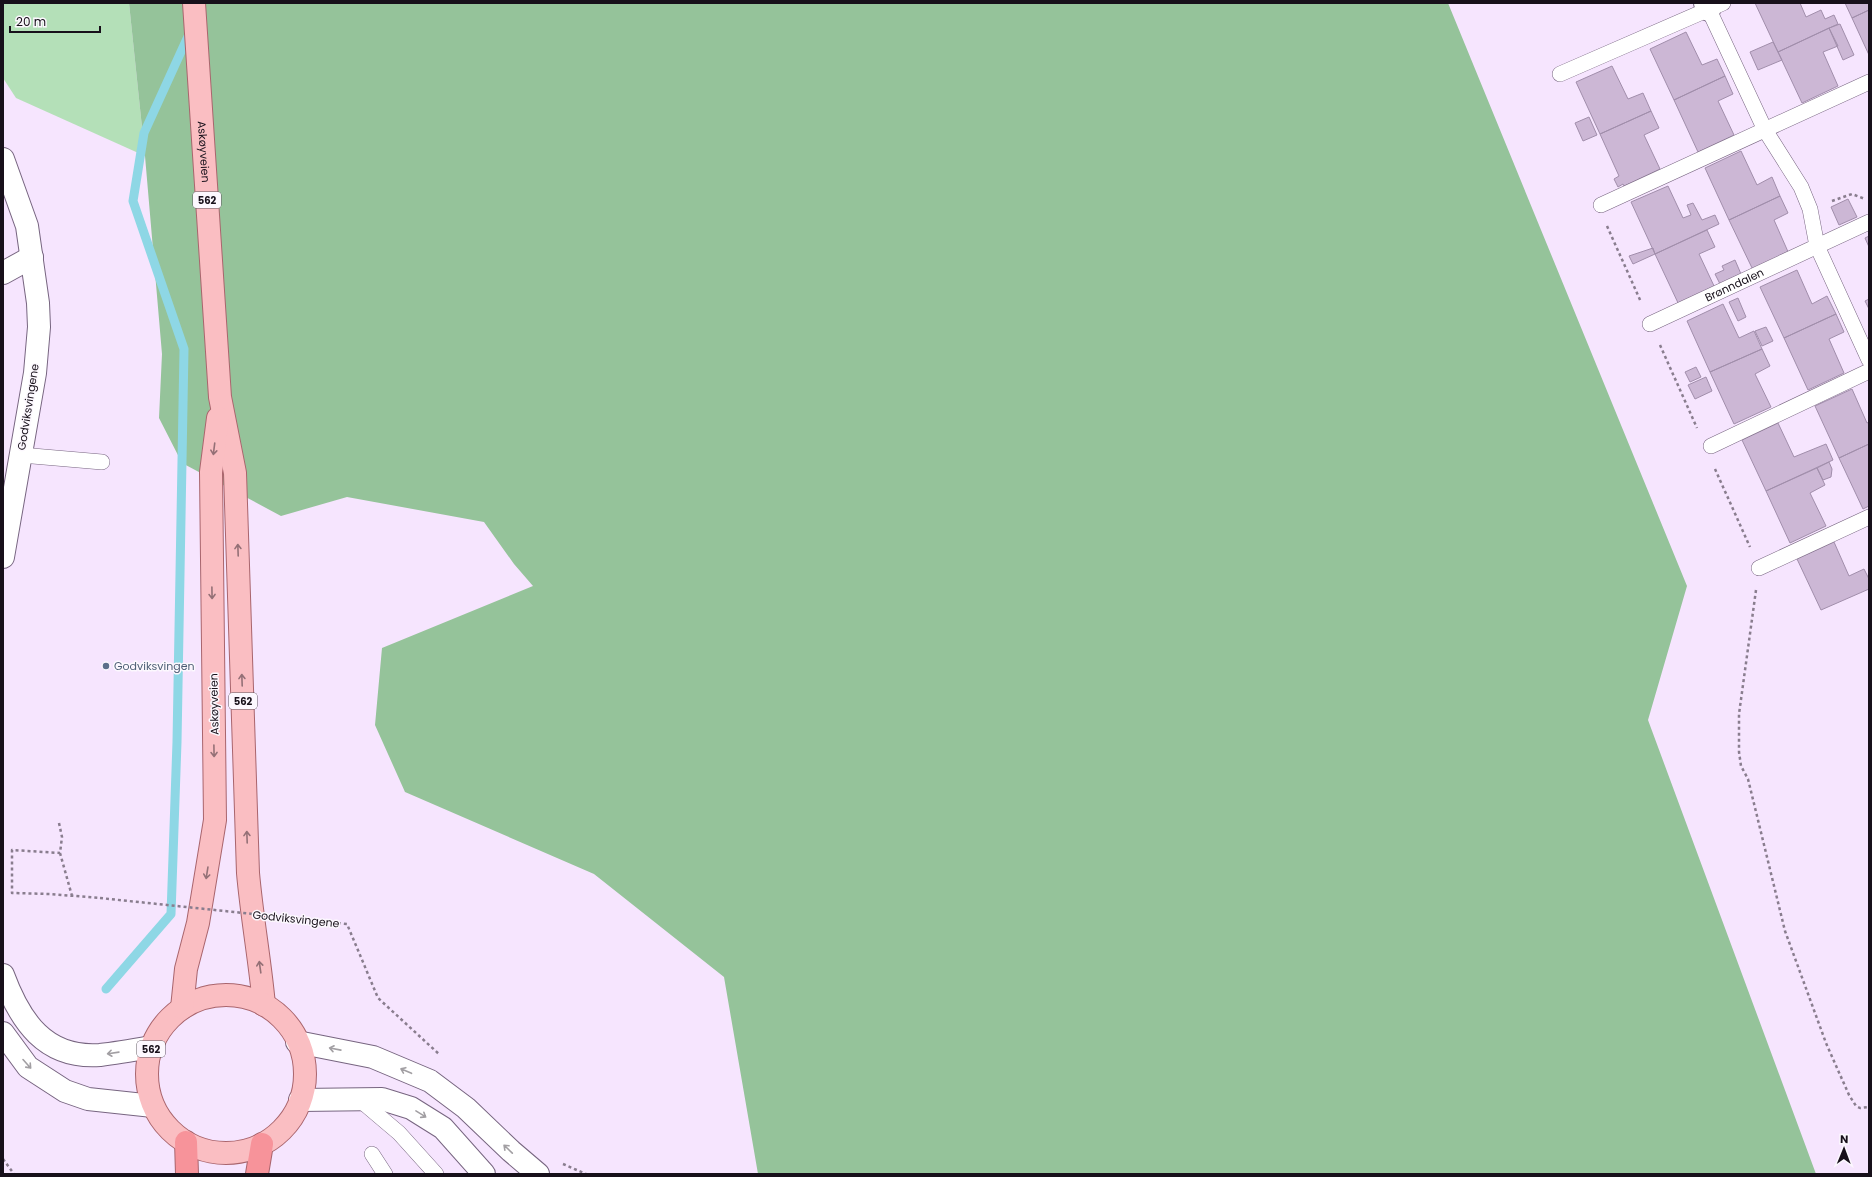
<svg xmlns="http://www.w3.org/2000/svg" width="1872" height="1177" font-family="Poppins,sans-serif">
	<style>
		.green { fill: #b4e0b8 }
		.forest { fill: #95c39a }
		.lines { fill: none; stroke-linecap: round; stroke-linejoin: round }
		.stream { stroke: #8ed7e5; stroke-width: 9 }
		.building { fill: #ccb7d5; stroke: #a18eab }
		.lane-casing { stroke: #776580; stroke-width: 16 }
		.street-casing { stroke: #776580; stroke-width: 24 }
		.secondary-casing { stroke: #776580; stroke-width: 24 }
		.primary-casing { stroke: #a9656d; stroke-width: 24 }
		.highway-casing { stroke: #a9656d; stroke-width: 24 }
		.path { stroke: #897d8e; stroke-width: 2.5; stroke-dasharray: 3 3; stroke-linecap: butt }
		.lane { stroke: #fff; stroke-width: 15 }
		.street { stroke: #fff; stroke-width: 22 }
		.secondary { stroke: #fff; stroke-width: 22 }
		.primary { stroke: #fabec2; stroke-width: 22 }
		.highway { stroke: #f7939a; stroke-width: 22 }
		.path-bridge { stroke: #897d8e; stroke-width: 2.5; stroke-dasharray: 3 3; stroke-linecap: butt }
		.oneway { stroke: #947076 }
		.oneway2 { stroke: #a29fa3 }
		.service-dot { fill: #5c6f8a; stroke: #fcf8fe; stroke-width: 1.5 }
		.labels { text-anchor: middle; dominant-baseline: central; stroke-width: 3; stroke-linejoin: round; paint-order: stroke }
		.shield { fill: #fcf8fe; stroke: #5c565e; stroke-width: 1 }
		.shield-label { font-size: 10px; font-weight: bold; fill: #17101a }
		.street-label { font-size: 11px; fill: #17101a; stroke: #fcf8fe }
		.service-label { font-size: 11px; fill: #4e5e75; stroke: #fcf8fe; text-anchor: start }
	</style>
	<rect width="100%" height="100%" fill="#f6e5fe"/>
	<path class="green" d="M3 3H129L145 156 16 98 3 78Z"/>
	<path class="forest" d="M129 3H1448L1687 586 1648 720 1816 1174H758L724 977 594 874 405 792 375 725 382 648 533 586 514 564 484 522 347 497 281 516 182 463 159 418 162 354 145 156Z"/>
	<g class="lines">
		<path class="stream" d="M106 989 171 914 177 742 184 349 133 201 144 133 190 32"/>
	</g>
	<path class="building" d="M1755 3H1800L1806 17 1821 10 1825 19 1834 15 1838 24 1778 52Z
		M1845 3H1869V10L1852 18Z
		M1869 10V55L1852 18Z
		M1840 24 1854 55 1843 60 1829 28Z
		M1829 28 1838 46 1823 52 1838 86 1802 103 1778 52Z
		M1686 32 1702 65 1717 59 1725 76 1674 100 1650 49Z
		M1773 42 1782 60 1758 70 1750 52Z
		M1612 66 1628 99 1643 93 1651 111 1600 134 1576 82Z
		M1725 76 1733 94 1718 101 1734 135 1698 152 1674 100Z
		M1651 111 1659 128 1644 135 1660 169 1624 186 1623 184 1618 187 1614 179 1619 176 1600 134Z
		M1589 117 1597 135 1583 141 1575 123Z
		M1741 151 1757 185 1772 177 1780 196 1729 220 1705 168Z
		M1668 186 1683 218 1691 215 1687 205 1693 203 1702 220 1715 215 1719 224 1655 254 1631 202Z
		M1780 196 1788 213 1774 220 1789 254 1753 270 1729 220Z
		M1848 199 1857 217 1839 225 1831 207Z
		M1707 230 1715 247 1699 254 1715 288 1679 305 1655 254Z
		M1869 236V247L1865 238Z
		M1653 248 1655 254 1633 264 1629 256Z
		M1735 260 1741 274 1720 284 1715 274 1724 270 1722 266Z
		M1797 270 1812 304 1827 296 1836 314 1784 338 1760 287Z
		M1738 298 1746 317 1738 321 1729 302Z
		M1869 299V309L1865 301Z
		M1723 304 1739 338 1754 331 1762 349 1710 372 1687 321Z
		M1836 314 1844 332 1829 339 1844 373 1808 390 1784 338Z
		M1766 327 1773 341 1762 346 1755 331Z
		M1762 349 1770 366 1755 374 1771 407 1734 424 1710 372Z
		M1696 367 1701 377 1690 382 1685 372Z
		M1706 377 1712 391 1695 399 1688 385Z
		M1852 389 1867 423 1869 422V444L1839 458 1815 406Z
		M1778 423 1794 457 1826 444 1833 460 1766 491 1742 440Z
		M1869 444V506L1863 509 1839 458Z
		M1829 462 1832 469 1831 477 1823 480 1817 468Z
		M1817 468 1825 485 1810 493 1826 526 1790 543 1766 491Z
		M1834 542 1849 576 1864 569 1869 579V589L1821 610 1797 559Z"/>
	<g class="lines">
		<defs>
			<g id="lane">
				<path d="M1709 10 1765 130 1801 187 1810 209 1817 246 1869 360"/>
				<path d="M1560 74 1723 3"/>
				<path d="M1601 205 1869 82"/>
				<path id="s1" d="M1650 324 1869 222"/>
				<path d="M1711 446 1869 371"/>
				<path d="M21 455 102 462"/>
				<path d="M1759 568 1869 517"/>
				<path d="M360 1100 399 1133 436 1174"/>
				<path d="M372 1154 385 1174"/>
			</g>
			<path id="street" d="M1705 3 1709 10
				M3 273 32 257"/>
			<path id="secondary" d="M3 159 27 226 38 303 39 327 35 373 3 557
				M3 975C20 1021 45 1059 100 1055 117 1053 134 1050 151 1047
				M3 1033 28 1067 65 1091 88 1099 153 1106
				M297 1042 373 1057 430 1081 466 1108 511 1151 538 1174
				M300 1100 382 1099 411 1108 443 1128 484 1174"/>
			<g id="primary">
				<path id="s2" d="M194 3 220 397 235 473 248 873C252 918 260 961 264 1005"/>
				<circle cx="226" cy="1074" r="79"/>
				<path d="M182 1008 186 969 198 923 215 820 211 472 218 418"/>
			</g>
			<path id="highway" d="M186 1142 187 1174
				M257 1174 262 1144"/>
		</defs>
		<use href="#lane" class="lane-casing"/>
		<use href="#street" class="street-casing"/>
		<use href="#secondary" class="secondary-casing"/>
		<use href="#primary" class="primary-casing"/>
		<use href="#highway" class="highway-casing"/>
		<path class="path" d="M1832 201 1852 194 1865 199
			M1607 226 1641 302
			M1660 345 1697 428
			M1715 469 1750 547
			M1756 590 1739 714V752L1741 766 1748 779 1785 931 1826 1043 1849 1095 1856 1106 1860 1108 1869 1107
			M59 823 62 837 60 853 12 850V893L50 894 100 898
			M60 853 72 896
			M320 921 347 924 378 998 440 1055
			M3 1159 14 1174
			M563 1164 586 1174"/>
		<use href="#lane" class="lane"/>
		<use href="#street" class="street"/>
		<use href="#secondary" class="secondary"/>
		<use href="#primary" class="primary"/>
		<use href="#highway" class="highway"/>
		<path class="path-bridge" d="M100 898 320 921"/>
	</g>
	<defs><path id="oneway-shaft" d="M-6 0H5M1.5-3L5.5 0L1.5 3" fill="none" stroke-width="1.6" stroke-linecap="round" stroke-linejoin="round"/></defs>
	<g class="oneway">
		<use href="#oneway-shaft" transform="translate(214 449) rotate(97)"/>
		<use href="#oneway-shaft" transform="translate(238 550) rotate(-92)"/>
		<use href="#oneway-shaft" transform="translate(212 593) rotate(89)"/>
		<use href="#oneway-shaft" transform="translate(242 680) rotate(-92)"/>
		<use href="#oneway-shaft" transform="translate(214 751) rotate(89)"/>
		<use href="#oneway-shaft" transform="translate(247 837) rotate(-92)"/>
		<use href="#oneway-shaft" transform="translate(207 873) rotate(99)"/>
		<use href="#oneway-shaft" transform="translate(260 967) rotate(-98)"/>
	</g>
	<g class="oneway2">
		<use href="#oneway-shaft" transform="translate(335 1049) rotate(-169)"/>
		<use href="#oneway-shaft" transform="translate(113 1053) rotate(172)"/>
		<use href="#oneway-shaft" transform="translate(27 1064) rotate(48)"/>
		<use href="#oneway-shaft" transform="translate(406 1071) rotate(-157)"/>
		<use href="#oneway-shaft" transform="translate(421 1114) rotate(32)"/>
		<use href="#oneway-shaft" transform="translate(508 1149) rotate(-136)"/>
	</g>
	<circle class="service-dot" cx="106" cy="666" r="4"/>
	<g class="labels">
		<g class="shield">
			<rect x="193" y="192" width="28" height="16" rx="3"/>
			<rect x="229" y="693" width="28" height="16" rx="3"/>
			<rect x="137" y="1041" width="28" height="16" rx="3"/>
		</g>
		<g class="shield-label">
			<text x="207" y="200">562</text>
			<text x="243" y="701">562</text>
			<text x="151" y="1049">562</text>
		</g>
		<g class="street-label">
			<text stroke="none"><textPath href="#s2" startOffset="149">Askøyveien</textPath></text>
			<text stroke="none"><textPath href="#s1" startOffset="93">Brønndalen</textPath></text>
			<text transform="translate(28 407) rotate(-81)">Godviksvingene</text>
			<text transform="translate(214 704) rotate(-91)">Askøyveien</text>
			<text transform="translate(296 919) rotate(6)">Godviksvingene</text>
		</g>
		<g class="service-label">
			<text x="114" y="666">Godviksvingen</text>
		</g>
	</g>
	<rect width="1872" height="1177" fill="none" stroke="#17101a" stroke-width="8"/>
	<g transform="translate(1844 1149) rotate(1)" stroke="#fcf8fe" stroke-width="3" paint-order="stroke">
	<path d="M0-3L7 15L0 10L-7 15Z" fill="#17101a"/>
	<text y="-6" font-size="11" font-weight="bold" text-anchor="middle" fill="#17101a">N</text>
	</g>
	<path d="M10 26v6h90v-6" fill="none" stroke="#17101a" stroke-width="2"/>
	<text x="16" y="26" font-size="12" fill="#17101a" stroke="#fcf8fe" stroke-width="3" paint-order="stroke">20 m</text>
</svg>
